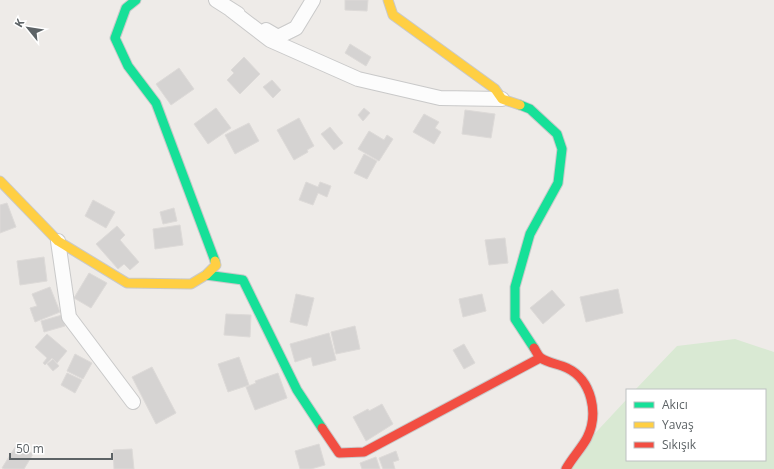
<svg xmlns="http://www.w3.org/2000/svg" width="774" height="469" font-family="'Open Sans',sans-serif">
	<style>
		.green { fill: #d9e9d3 }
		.building { fill: #d5d3d2; stroke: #dddad8 }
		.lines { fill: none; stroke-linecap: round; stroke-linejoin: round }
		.street-casing { stroke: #c9c9c9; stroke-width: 16 }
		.fast-casing { stroke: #c9c9c9; stroke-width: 11 }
		.slow-casing { stroke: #c9c9c9; stroke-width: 11 }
		.jam-casing { stroke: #c9c9c9; stroke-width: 11 }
		.street { stroke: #fcfcfc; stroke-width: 14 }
		.fast { stroke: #16e098; stroke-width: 9 }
		.slow { stroke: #ffcf43; stroke-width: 9 }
		.jam { stroke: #f24e42; stroke-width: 9 }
	</style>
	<rect width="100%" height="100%" fill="#eeebe8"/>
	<path class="green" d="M735 339 774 352V469H566L572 458 627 399V460H765V390H635L677 346Z"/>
	<path class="building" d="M345 0H368L367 11 345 10Z
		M350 44 371 57 366 66 345 53Z
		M244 57 260 74 240 94 227 80 234 73 231 70Z
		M179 68 194 89 171 105 156 84Z
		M272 80 281 90 273 98 263 87Z
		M216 108 231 128 208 144 194 124Z
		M364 108 370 113 363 121 358 115Z
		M465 110 495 114 491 138 462 134Z
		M424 114 439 122 435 128 441 132 434 144 413 132Z
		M299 118 314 146 307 150 308 152 294 160 277 130Z
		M249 123 259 141 235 154 225 135Z
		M330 127 343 143 334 150 321 134Z
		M369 131 384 140 387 135 393 139 379 161 358 149Z
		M364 154 377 161 367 179 354 173Z
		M306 182 318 187 320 182 331 186 327 197 318 193 313 205 299 200Z
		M93 200 115 212 106 228 85 216Z
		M7 203 16 227 0 233V205Z
		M174 208 177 221 163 224 160 212Z
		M180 225 183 245 155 249 153 229Z
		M117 226 125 235 120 240 139 262 130 270 124 264 118 269 96 244Z
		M505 238 508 263 489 265 485 240Z
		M44 257 47 281 20 285 17 261Z
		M89 273 107 283 91 308 74 298Z
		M50 287 60 312 35 322 30 308 37 306 32 294Z
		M618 289 623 313 586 322 580 297Z
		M552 290 565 305 543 324 530 308Z
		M296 294 314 298 307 326 290 322Z
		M482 294 486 311 463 317 459 299Z
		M226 314 251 315 250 337 224 335Z
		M62 315 65 326 44 332 41 321Z
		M355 326 360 349 336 354 331 332Z
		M329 333 336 360 313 366 311 357 295 362 290 344Z
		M47 334 67 351 57 363 52 358 45 365 43 363 47 358 35 347Z
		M464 344 475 363 464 369 453 350Z
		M75 354 92 363 83 379 67 371Z
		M239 357 249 385 228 392 218 364Z
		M53 359 59 366 53 371 47 364Z
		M152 367 176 413 156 424 132 377Z
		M67 373 82 380 75 393 61 385Z
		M278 373 287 398 255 410 246 387 256 383 255 381Z
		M382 404 393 424 366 441 353 417 368 409 369 411Z
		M17 444 33 454 24 469H4L2 468Z
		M319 444 325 465 311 469H300L295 451Z
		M132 449 134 469H114L113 450Z
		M396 451 399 460 393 462 395 469H383L379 458Z
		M376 457 380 469H362L360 463Z"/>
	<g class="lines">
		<defs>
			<path id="street" d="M216 0 238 14
				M231 10 270 40 358 79 440 98 502 99
				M266 30 278 37 296 28 313 0
				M58 241 69 317 133 402"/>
			<path id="fast" d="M136 0 126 8 115 38 128 66 156 103 215 261
				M520 105 530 109 557 134 562 149 558 183 530 234 515 287V319L534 348
				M206 275 243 280 297 390 322 428"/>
			<path id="slow" d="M388 0 393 15 495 89 502 99 520 105
				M0 181 58 241 127 283 191 284 206 275 216 265 215 261"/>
			<path id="jam" d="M534 348C536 351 538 356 541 358 548 363 559 364 567 368 592 380 599 414 587 438 581 449 572 458 566 469
				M322 428 339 453 364 452 540 358"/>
		</defs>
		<use href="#street" class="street-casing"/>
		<use href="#fast" class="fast-casing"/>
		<use href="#slow" class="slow-casing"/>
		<use href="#jam" class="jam-casing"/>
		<use href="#street" class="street"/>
		<use href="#fast" class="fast"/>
		<use href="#slow" class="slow"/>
		<use href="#jam" class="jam"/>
	</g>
	<rect x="626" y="389" width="140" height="72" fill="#ffffff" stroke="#bec1c2"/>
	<rect x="634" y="402" width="20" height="6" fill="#16e098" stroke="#bec1c2"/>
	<text x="662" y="409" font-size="12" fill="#5d6366">Akıcı</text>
	<rect x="634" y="422" width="20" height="6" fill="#ffcf43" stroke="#bec1c2"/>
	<text x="662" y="429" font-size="12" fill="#5d6366">Yavaş</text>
	<rect x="634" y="442" width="20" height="6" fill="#f24e42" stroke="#bec1c2"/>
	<text x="662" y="449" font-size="12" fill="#5d6366">Sıkışık</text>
	<g transform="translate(28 28) rotate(300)" stroke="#ffffff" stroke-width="3" paint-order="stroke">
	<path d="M0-3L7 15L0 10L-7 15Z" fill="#5d6366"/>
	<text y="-6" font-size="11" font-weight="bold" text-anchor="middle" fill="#5d6366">K</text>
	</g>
	<path d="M10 453v6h102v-6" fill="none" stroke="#5d6366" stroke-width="2"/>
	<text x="16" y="453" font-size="12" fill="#5d6366" stroke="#ffffff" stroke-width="3" paint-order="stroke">50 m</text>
</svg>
